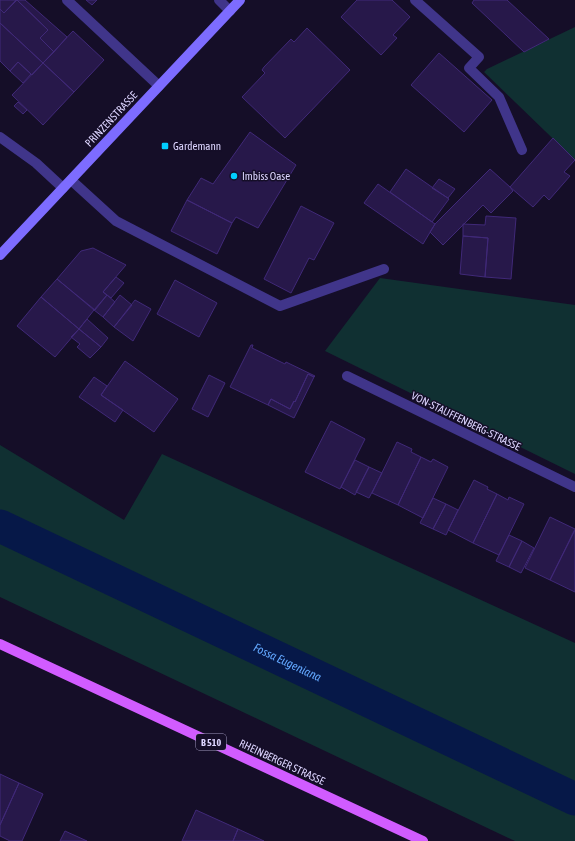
<svg xmlns="http://www.w3.org/2000/svg" width="575" height="841" font-family="'Asap Condensed',sans-serif">
	<style>
		.green { fill: #103032 }
		.lines { fill: none; stroke-linecap: round; stroke-linejoin: round }
		.canal { stroke: #061848; stroke-width: 33 }
		.building { fill: #27184a; stroke: #402978 }
		.service { stroke: #40358a; stroke-width: 10 }
		.minor { stroke: #40358a; stroke-width: 10 }
		.secondary { stroke: #7d6cff; stroke-width: 10 }
		.primary { stroke: #d15cff; stroke-width: 10 }
		.poi-dot { fill: #01ceff; stroke: #150e28; stroke-width: 1.5 }
		.labels { text-anchor: middle; dominant-baseline: central; stroke-width: 3; stroke-linejoin: round; paint-order: stroke }
		.shield { fill: #150e28; stroke: #a199be; stroke-width: 1 }
		.shield-label { font-size: 10px; font-weight: bold; fill: #ddd5ff }
		.street-label { font-size: 11px; fill: #ddd5ff; stroke: #150e28 }
		.poi-label { font-size: 11px; fill: #ddd5ff; stroke: #150e28; text-anchor: start }
		.water-label { font-size: 12px; font-style: italic; fill: #63a8ff; stroke: #150e28 }
	</style>
	<rect width="100%" height="100%" fill="#150e28"/>
	<path class="green" d="M575 27V160L484 72 487 69Z
		M380 278 575 305V474L325 351Z
		M0 445 124 520 162 454 575 643V841H515L0 597Z"/>
	<g class="lines">
		<path class="canal" id="s1" d="M0 526 575 799"/>
	</g>
	<path class="building" d="M0 0H16L4 13 0 9Z
		M17 0H25L67 37 54 52 40 38 48 30Z
		M17 0 48 30 40 38 54 52 43 63 0 23V9L4 13Z
		M86 0H97L92 5Z
		M357 0H392L410 17 393 35 397 38 381 55 341 17Z
		M474 0H507L549 39 524 52 472 3Z
		M0 23 43 63 32 75 18 62 10 71 0 61Z
		M307 28 350 70 285 138 242 97 265 73 262 70 264 67 291 39 294 42Z
		M73 31 104 60 74 92 43 63Z
		M439 53 492 100 464 132 411 85Z
		M18 62 31 74 23 83 10 71Z
		M43 63 74 92 43 125 12 95Z
		M18 102 27 110 23 114 14 106Z
		M250 132 296 165 258 228 236 217 232 223 187 200 201 178 213 184Z
		M553 138 575 160 564 172 570 176 549 200 544 195 533 207 510 187Z
		M406 169 449 199 432 222 390 192Z
		M490 169 510 187 513 191 491 213 483 205 443 245 430 232 435 224Z
		M439 179 455 189 448 198 432 188Z
		M378 184 435 224 423 244 364 203Z
		M187 200 232 223 217 254 171 231Z
		M301 206 334 223 314 260 309 258 291 293 264 279Z
		M486 216 516 218 511 279 485 277 488 238 463 236V224L485 225Z
		M463 236 488 238 485 277 460 274Z
		M93 248 126 265 103 292 107 295 95 310 57 279 81 251Z
		M116 277 124 283 111 298 103 292Z
		M57 279 94 310 79 329 41 297Z
		M175 280 217 303 199 337 157 314Z
		M107 295 115 302 103 317 94 310Z
		M120 295 132 305 114 327 103 317Z
		M41 297 79 329 55 357 17 326Z
		M135 300 151 309 133 341 114 327Z
		M87 319 108 338 101 347 79 329Z
		M79 329 101 347 90 358 77 347 80 344 71 337Z
		M251 345H253L252 348 285 364 286 362 315 376 314 377 308 374 295 402 294 401 290 409 271 399 268 405 230 387Z
		M125 361 178 399 154 432 101 395Z
		M308 374 314 377 294 418 268 405 271 399 290 409 294 401 295 402Z
		M209 375 225 383 208 417 192 409Z
		M94 377 107 386 101 395 123 410 115 422 79 397Z
		M331 421 365 439 340 489 305 472Z
		M397 442 412 449 411 452 421 457 398 505 372 493Z
		M421 457 431 462 433 459 448 467 423 518 398 505Z
		M355 460 369 467 355 495 341 487Z
		M369 467 382 473 369 498 356 492Z
		M474 480 488 487 487 489 497 494 473 543 448 530Z
		M497 494 508 500 509 497 524 504 499 555 473 543Z
		M433 498 446 504 433 529 420 523Z
		M446 504 458 510 446 535 433 529Z
		M550 517 575 529 550 580 525 568Z
		M575 530V592L550 580Z
		M509 535 522 541 509 567 496 561Z
		M522 541 534 548 521 573 509 567Z
		M0 774 19 783 0 825Z
		M19 783 43 794 22 841H10L0 836V825Z
		M196 810 238 829 233 841H182Z
		M238 829 264 841H233Z
		M65 831 87 841H60Z"/>
	<g class="lines">
		<path class="service" d="M67 0 159 86
			M219 0 230 11
			M415 0 479 57 469 68 499 97 522 150
			M0 137 36 163 63 188
			M71 180 116 221 280 306 384 269"/>
		<path class="minor" d="M347 376 575 487"/>
		<path class="secondary" d="M0 255 240 0"/>
		<path class="primary" d="M0 644 423 841"/>
	</g>
	<g class="poi-dot">
		<rect x="161" y="142" width="8" height="8" rx="2"/>
		<circle cx="234" cy="176" r="4"/>
	</g>
	<g class="labels">
		<rect class="shield" x="196" y="734" width="30" height="16" rx="3"/>
		<g class="shield-label">
			<text x="211" y="742">B 510</text>
		</g>
		<g class="street-label">
			<text transform="translate(111 119) rotate(-47)">PRINZENSTRASSE</text>
			<text transform="translate(466 421) rotate(26)">VON-STAUFFENBERG-STRASSE</text>
			<text transform="translate(282 762) rotate(25)">RHEINBERGER STRASSE</text>
		</g>
		<g class="poi-label">
			<text x="173" y="146">Gardemann</text>
			<text x="242" y="176">Imbiss Oase</text>
		</g>
		<g class="water-label">
			<text stroke="none"><textPath href="#s1" startOffset="318">Fossa Eugeniana</textPath></text>
		</g>
	</g>
</svg>
